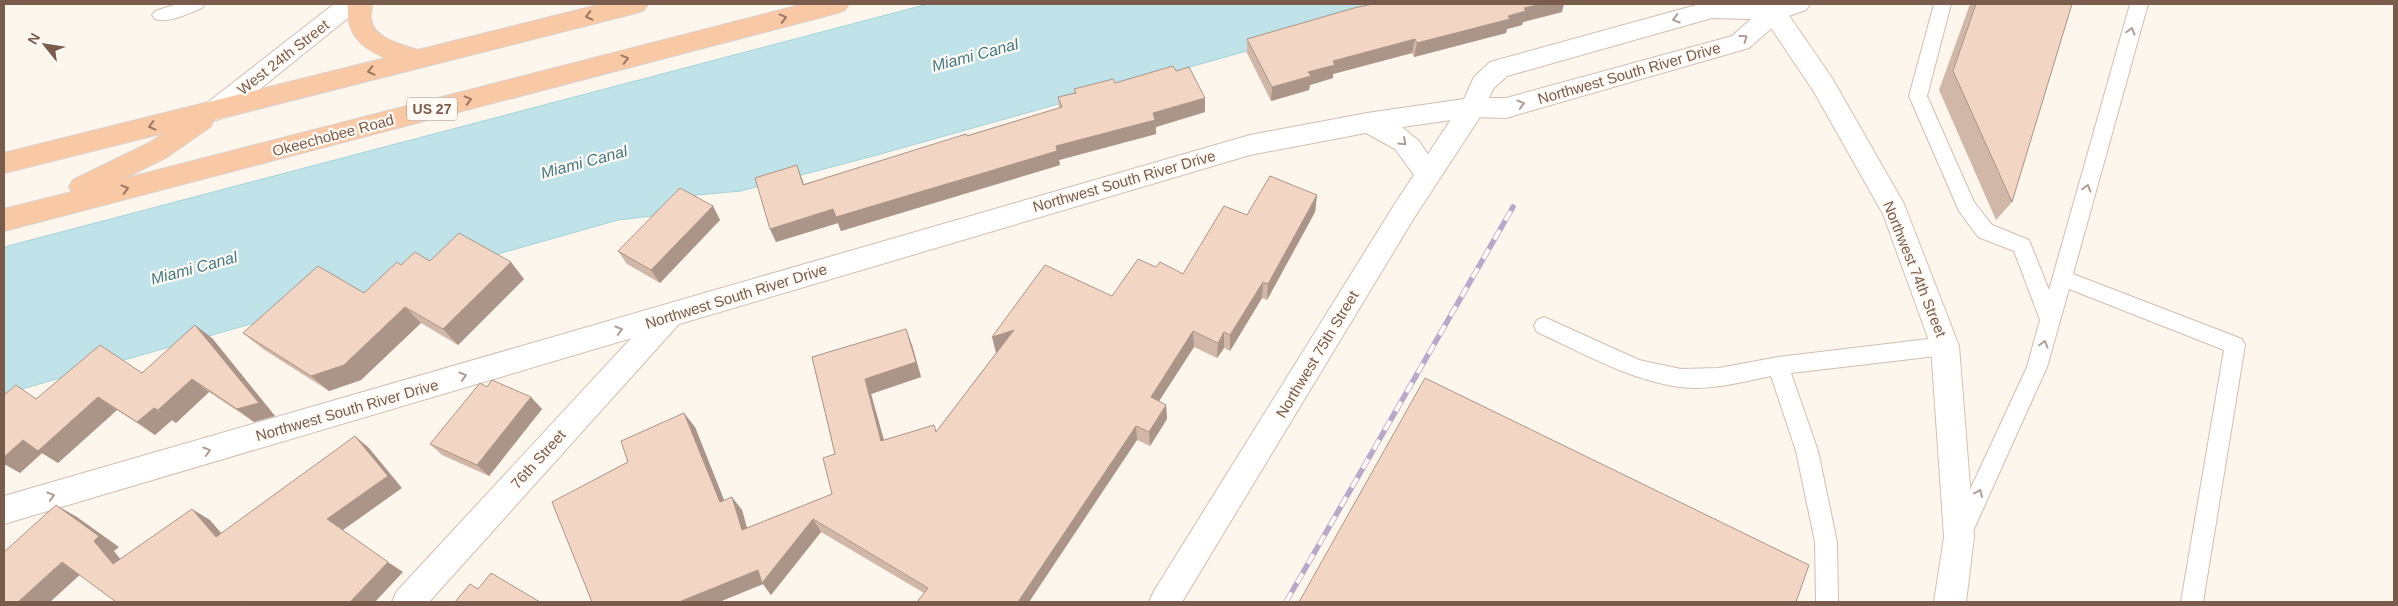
<svg xmlns="http://www.w3.org/2000/svg" width="2398" height="606" font-family="Helvetica,sans-serif">
	<style>
		.water { fill: #bfe3e8; stroke: #a5d3da }
		.lines { fill: none; stroke-linecap: round; stroke-linejoin: round }
		.service-casing { stroke: #d1beb0; stroke-width: 2 }
		.minor-casing { stroke: #d1beb0; stroke-width: 2 }
		.tertiary-casing { stroke: #d1beb0; stroke-width: 2 }
		.secondary-casing { stroke: #d6c0b0; stroke-width: 2 }
		.trunk-casing { stroke: #dad1cd; stroke-width: 2 }
		.service { fill: #fff; fill-rule: evenodd }
		.minor { fill: #fff; fill-rule: evenodd }
		.tertiary { fill: #fff; fill-rule: evenodd }
		.secondary { fill: #fff; fill-rule: evenodd }
		.trunk { fill: #f9c8a4; fill-rule: evenodd }
		.rail-casing { stroke: #b9a8c9; stroke-width: 5.5 }
		.rail { stroke: #fffaf3; stroke-width: 4; stroke-dasharray: 11; stroke-linecap: butt }
		.wall { fill: #d1b7a8 }
		.shaded-wall { fill: #aa9588 }
		.building { fill: #f3d5c3; stroke: #aa9588 }
		.oneway { stroke: #9a7763 }
		.oneway2 { stroke: #af9d94 }
		.labels { text-anchor: middle; dominant-baseline: central; stroke-width: 4.5; stroke-linejoin: round; paint-order: stroke }
		.shield { fill: #fffaf3; stroke: #a28b7f; stroke-width: 1 }
		.shield-label { font-size: 14px; font-weight: bold; fill: #7a5c4d }
		.street-label { font-size: 15px; fill: #7a5c4d; stroke: #fffaf3 }
		.water-label { font-size: 16px; font-style: italic; fill: #437c86; stroke: #fffaf3 }
	</style>
	<rect width="100%" height="100%" fill="#fdf6ec"/>
	<path class="water" d="M928 4H1414L877 155 741 191 686 196 652 216 618 220 4 394V247Z"/>
	<g class="lines">
		<defs>
			<path id="service" d="M177 4H205L202 8C189 13 168 24 155 19L152 15 155 11Z
				M1934 4H1951L1927 96 1974 202 1992 225 2029 240 2049 290 2130 4H2148L2073 274 2242 339 2245 345 2203 602H2181L2224 350 2069 289 2047 367 1969 540 1961 543 1953 540 1950 533 2027 367 2040 320 2014 251 1978 237 1959 211 1909 96Z
				M1544 317 1639 360 1681 369 1719 368 1778 357 1945 337 1952 340 1955 346 1952 352 1945 355 1791 373 1818 451 1837 542 1838 602H1816L1815 542 1796 451 1771 376C1742 382 1710 391 1680 387 1629 380 1583 353 1537 332L1534 326 1537 320Z"/>
			<path id="minor" d="M334 4H362L358 10 225 117 216 120 207 117 204 110 207 103Z
				M1473 97 1482 100 1485 107 1482 114 1414 218 1182 602H1149L1154 591 1396 202 1464 100Z
				M669 304 679 308 683 316 679 324 429 602H392L397 591 659 308Z"/>
			<path id="tertiary" d="M1700 4H1810L1806 10 1783 18 1749 48 1506 118 1473 117 1402 127 1419 141 1441 175 1437 182 1428 185 1419 182 1395 149 1366 133 1250 155 4 524V496L1250 135 1367 113 1464 99 1474 77 1490 62ZM1712 18 1751 19 1732 36 1714 41 1506 98H1489L1493 89 1507 76Z"/>
			<path id="secondary" d="M1755 4H1781L1832 78 1904 204 1959 346 1974 537 1966 602H1934L1944 537 1931 346 1883 214 1814 92Z"/>
			<path id="trunk" d="M348 4H372C372 9 370 15 371 20 374 39 403 45 418 50L602 4H648L644 10 636 13 214 120 210 127 167 157 123 179 804 4H849L845 10 837 13 4 231V209L72 192 69 187 73 180 149 143 164 133 4 173V153L386 58C359 47 346 33 348 4Z"/>
		</defs>
		<use href="#service" class="service-casing"/>
		<use href="#minor" class="minor-casing"/>
		<use href="#tertiary" class="tertiary-casing"/>
		<use href="#secondary" class="secondary-casing"/>
		<use href="#trunk" class="trunk-casing"/>
		<use href="#service" class="service"/>
		<use href="#minor" class="minor"/>
		<use href="#tertiary" class="tertiary"/>
		<use href="#secondary" class="secondary"/>
		<use href="#trunk" class="trunk"/>
		<defs>
			<path id="rail" d="M1286 602 1513 207"/>
		</defs>
		<use href="#rail" class="rail-casing"/>
		<use href="#rail" class="rail"/>
	</g>
	<path class="wall" d="M1970 4H2072L2012 202 1996 220 1939 90Z
		M1562 12 1523 22 1522 25 1507 29 1506 33 1414 57 1412 53 1333 74V78L1310 85 1309 90 1271 101 1247 53V39Z
		M1176 71 1205 112 1156 127V134L1059 160 1060 165 841 231 838 223 776 242 770 229 802 179 804 184 1059 108 1058 97 1074 93V89L1115 83Z
		M1317 195 1315 212 1267 300 1262 298 1230 351 1224 348 1217 358 1194 347 1159 401 1166 405 1167 419 1150 446 1137 440 1029 602H917L924 593 821 532 771 595 763 584 719 602H592L695 427 724 500 742 510 747 528 832 494 835 454 812 357 912 345 921 377 871 394 884 440 937 431 996 353 1112 296 1156 267 1183 274 1247 215Z
		M713 206 720 220 660 283 627 264 618 251Z
		M430 261 524 279 458 345 421 323 361 380 329 391 263 349 243 333 364 293 401 265Z
		M212 338 275 416 254 422 209 392 176 423 172 420 155 435 117 410 58 463 42 453 20 473 37 398 142 373Z
		M487 387 542 409 489 476 442 455 430 444Z"/>
	<path class="shaded-wall" d="M1541 4H1564L1562 12 1523 22 1522 25 1507 29 1506 33 1414 57 1417 43 1508 16 1524 8Z
		M1415 39 1412 53 1333 74V78L1310 85 1309 90 1271 101 1272 87 1333 61Z
		M1205 98V112L1156 127V134L1059 160 1060 165 841 231 838 223 776 242 770 229 833 209 1056 146 1153 113Z
		M797 165 802 179 808 199 803 185Z
		M1317 195 1315 212 1267 300 1268 284Z
		M713 206 720 220 660 283 651 270Z
		M511 262 524 279 458 345 443 329Z
		M1263 282 1262 298 1230 351V335Z
		M405 307 421 323 361 380 329 391 311 376Z
		M195 325 212 338 275 416 254 422 237 409Z
		M906 329 912 345 921 377 871 394 888 455 881 441 865 379Z
		M1014 330 1017 346 996 353 992 337Z
		M1193 331 1194 347 1152 412 1151 397Z
		M1224 332V348L1217 358 1218 343Z
		M192 379 209 392 176 423 158 410Z
		M98 397 117 410 58 463 42 453 20 473 4 464V457L23 440Z
		M531 397 542 409 489 476 477 465Z
		M1166 405 1167 419 1150 446 1149 432Z
		M154 408 172 420 155 435 137 422Z
		M684 413 695 427 730 515 720 502Z
		M1136 426 1137 440 1029 602H1018Z
		M355 436 369 448 402 488 343 530 327 519Z
		M732 497 742 510 751 543 742 530Z
		M56 505 77 517 119 547 114 551 133 575 113 564Z
		M192 509 210 520 234 548 216 537Z
		M813 519 821 532 771 595 763 584 719 602H679Z
		M62 562 83 572 50 602H18Z
		M388 562 403 572 375 602H350Z"/>
	<path class="building" d="M1372 4H1541L1524 8 1526 11 1508 16 1510 19 1417 43 1415 39 1333 61 1335 65 1308 72 1311 76 1272 87 1247 39 1354 8Z
		M1976 4H2072L2012 202 1953 71Z
		M1173 66 1176 71 1189 67 1205 98 1153 113 1155 120 1056 146 1057 151 836 217 833 209 770 229 755 178 797 165 803 185 966 134 967 136 1062 107 1058 97 1076 93 1074 89 1113 79 1115 83Z
		M1270 176 1317 195 1268 284 1263 282 1230 335 1224 332 1218 343 1193 331 1151 397 1166 405 1149 432 1136 426 1018 602H917L928 588 813 519 762 583 758 570 679 602H592L552 502 628 462 621 441 684 413 720 502 732 497 742 530 832 494 823 458 835 454 812 357 906 329 916 362 865 379 881 441 934 425 936 432 1014 330 992 337 1045 265 1112 296 1138 259 1156 267 1160 262 1183 274 1224 206 1247 215Z
		M680 188 713 206 651 270 618 251Z
		M459 233 511 262 443 329 405 307 344 365 311 376 243 333 318 266 364 293 397 262 401 265 415 252 430 261Z
		M195 325 259 403 237 409 192 379 158 410 154 408 137 422 98 397 38 451 23 440 4 457V395L16 385 36 399 100 345 142 373Z
		M1425 378 1809 565 1796 602H1299Z
		M492 380 531 397 477 465 430 444 480 383 487 387Z
		M355 436 388 476 327 519 388 562 350 602H245L243 601 242 602H116L62 562 18 602H4V552L56 505 99 536 94 541 113 564 192 509 216 537Z
		M491 573 540 602H455L470 584 478 589Z"/>
	<defs><path id="oneway-chevron" d="M-2-3.5L2.5 0L-2 3.5" fill="none" stroke-width="1.6" stroke-linecap="round" stroke-linejoin="round" transform="scale(1.25)"/></defs>
	<g class="oneway">
		<use href="#oneway-chevron" transform="translate(589 16) rotate(166)"/>
		<use href="#oneway-chevron" transform="translate(783 18) rotate(-15)"/>
		<use href="#oneway-chevron" transform="translate(625 59) rotate(-15)"/>
		<use href="#oneway-chevron" transform="translate(371 71) rotate(166)"/>
		<use href="#oneway-chevron" transform="translate(468 100) rotate(-15)"/>
		<use href="#oneway-chevron" transform="translate(152 126) rotate(166)"/>
		<use href="#oneway-chevron" transform="translate(125 189) rotate(-15)"/>
	</g>
	<g class="oneway2">
		<use href="#oneway-chevron" transform="translate(1676 19) rotate(164)"/>
		<use href="#oneway-chevron" transform="translate(2131 31) rotate(-74)"/>
		<use href="#oneway-chevron" transform="translate(1744 38) rotate(-36)"/>
		<use href="#oneway-chevron" transform="translate(1521 104) rotate(-16)"/>
		<use href="#oneway-chevron" transform="translate(1403 142) rotate(43)"/>
		<use href="#oneway-chevron" transform="translate(2087 188) rotate(-74)"/>
		<use href="#oneway-chevron" transform="translate(619 330) rotate(-16)"/>
		<use href="#oneway-chevron" transform="translate(2044 344) rotate(-75)"/>
		<use href="#oneway-chevron" transform="translate(463 376) rotate(-16)"/>
		<use href="#oneway-chevron" transform="translate(207 451) rotate(-16)"/>
		<use href="#oneway-chevron" transform="translate(1979 493) rotate(-65)"/>
		<use href="#oneway-chevron" transform="translate(51 496) rotate(-16)"/>
	</g>
	<g class="labels">
		<rect class="shield" x="407" y="97.5" width="50" height="23" rx="4"/>
		<g class="shield-label">
			<text x="432" y="109">US 27</text>
		</g>
		<g class="street-label">
			<text transform="translate(283 57) rotate(-38)">West 24th Street</text>
			<text transform="translate(1629 73) rotate(-16)">Northwest South River Drive</text>
			<text transform="translate(333 135) rotate(-15)">Okeechobee Road</text>
			<text transform="translate(1124 181) rotate(-16)">Northwest South River Drive</text>
			<text transform="translate(1915 269) rotate(68)">Northwest 74th Street</text>
			<text transform="translate(736 296) rotate(-17)">Northwest South River Drive</text>
			<text transform="translate(1317 354) rotate(-59)">Northwest 75th Street</text>
			<text transform="translate(347 410) rotate(-16)">Northwest South River Drive</text>
			<text transform="translate(538 459) rotate(-48)">76th Street</text>
		</g>
		<g class="water-label">
			<text transform="translate(975 55) rotate(-15)">Miami Canal</text>
			<text transform="translate(584 162) rotate(-15)">Miami Canal</text>
			<text transform="translate(194 268) rotate(-15)">Miami Canal</text>
		</g>
	</g>
	<rect width="2398" height="606" fill="none" stroke="#7a5c4d" stroke-width="10"/>
	<g transform="translate(45 45) rotate(300)" stroke="#fffaf3" stroke-width="4" paint-order="stroke">
	<path d="M0-4L9 19L0 12L-9 19Z" fill="#7a5c4d"/>
	<text y="-8" font-size="14" font-weight="bold" text-anchor="middle" fill="#7a5c4d">N</text>
	</g>
</svg>
